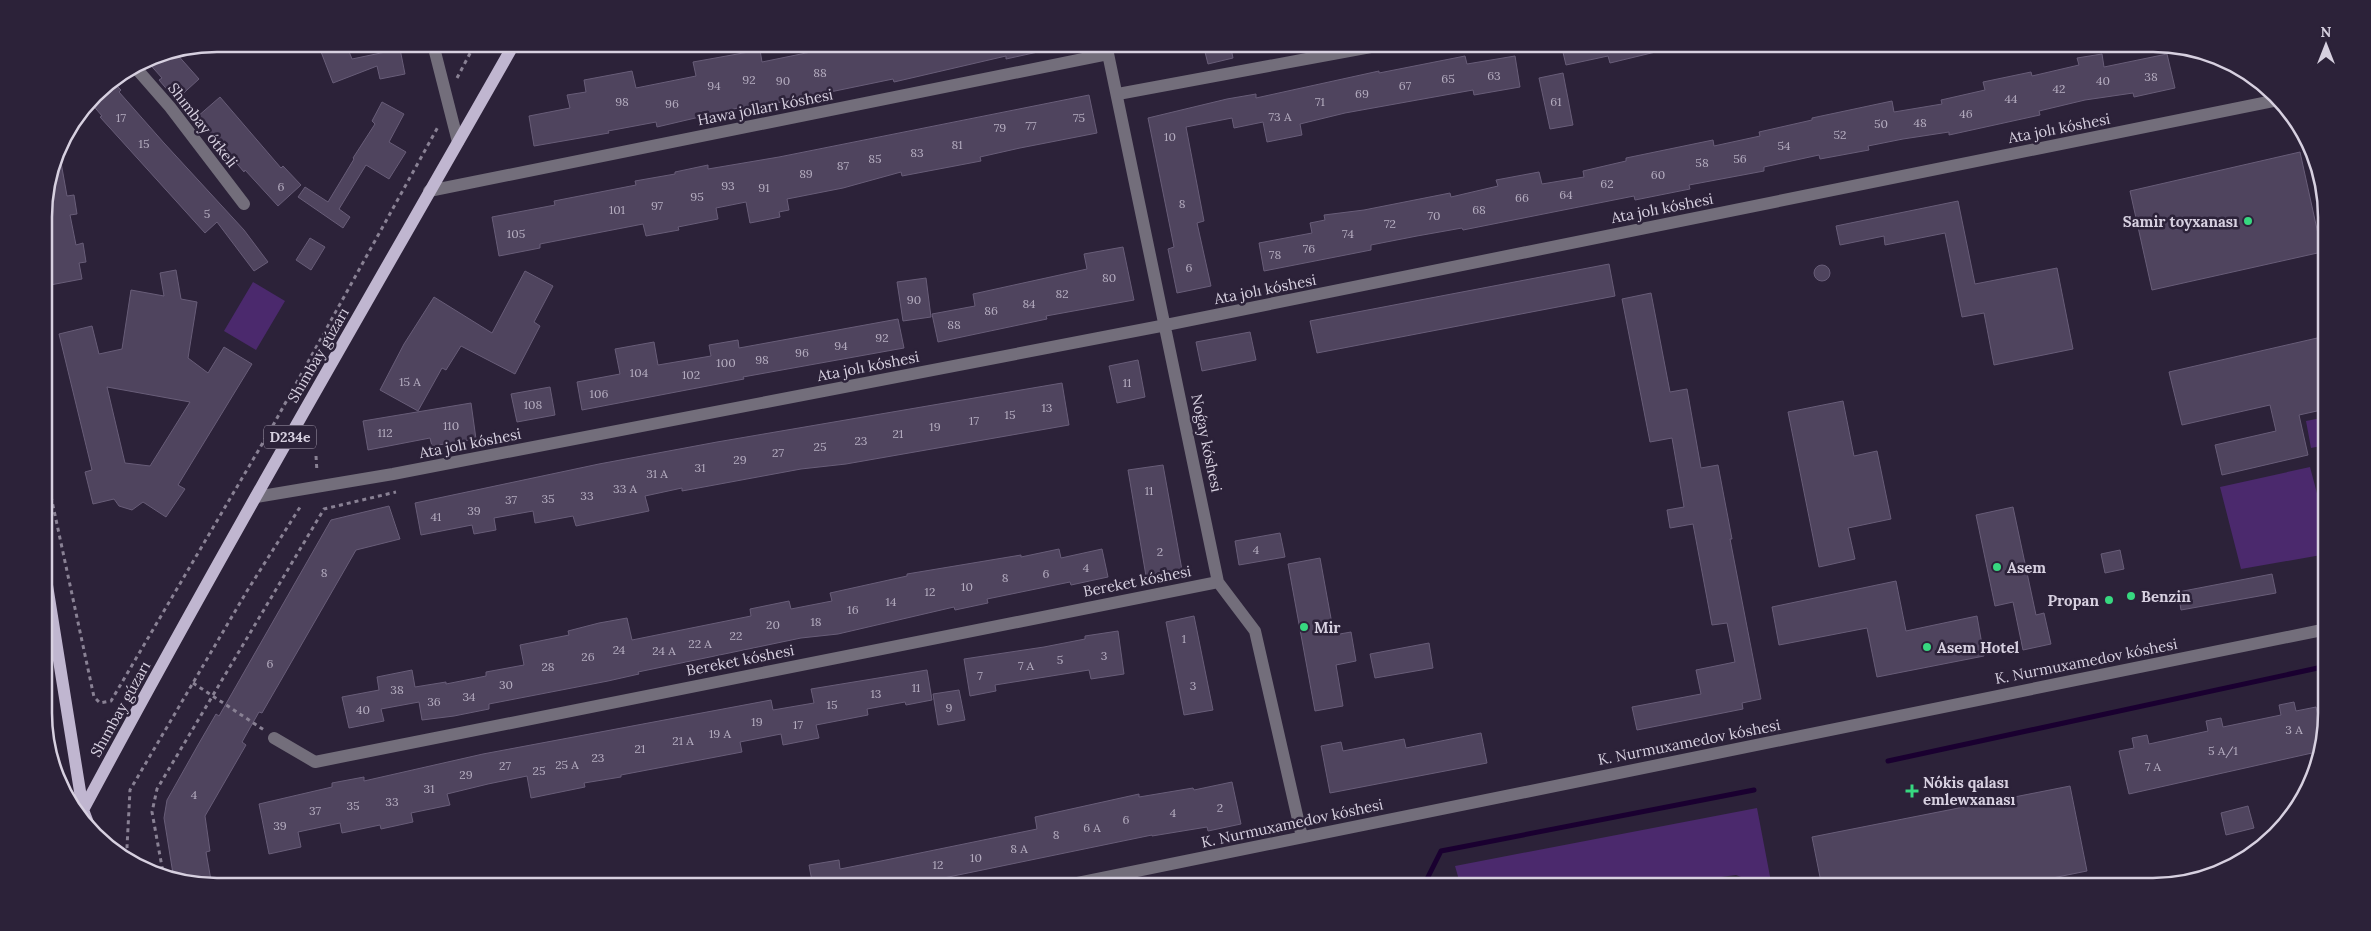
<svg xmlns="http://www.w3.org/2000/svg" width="2371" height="931" font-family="Lora,serif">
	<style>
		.green { fill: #4b296d }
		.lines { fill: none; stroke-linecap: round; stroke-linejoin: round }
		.stream { stroke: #1a0030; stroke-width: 5 }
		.building { fill: #4f445e; stroke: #685d78; fill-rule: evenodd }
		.path { stroke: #898194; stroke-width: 3; stroke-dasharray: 4 4; stroke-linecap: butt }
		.minor { stroke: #736e7b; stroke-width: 12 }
		.major { stroke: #c0b6d0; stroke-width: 12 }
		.poi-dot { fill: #37d880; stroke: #2c2239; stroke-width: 2 }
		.labels { text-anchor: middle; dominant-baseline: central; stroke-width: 5; stroke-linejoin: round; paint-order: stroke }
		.number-label { font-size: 12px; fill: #b5adc0 }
		.shield { fill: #2c2239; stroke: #a49cae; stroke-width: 1 }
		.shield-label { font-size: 14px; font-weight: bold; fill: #d7d0e0 }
		.street-label { font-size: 15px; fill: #d7d0e0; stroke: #2c2239 }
		.poi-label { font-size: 15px; font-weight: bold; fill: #d7d0e0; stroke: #2c2239; text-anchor: start }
		.rim { fill: none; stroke: #d7d0e0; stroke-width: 2.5 }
	</style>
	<rect width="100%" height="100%" fill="#2c2239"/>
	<path class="green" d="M253 282 285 301 256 350 224 331Z
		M2326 417V445L2311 448 2306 421Z
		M2310 467 2327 531V554L2241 569 2220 487Z
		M1757 808 1772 887H1757L1756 883 1736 875 1648 887H1461L1455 866Z"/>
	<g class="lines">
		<path class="stream" d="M1888 761 2327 666
			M1423 887 1441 851 1754 790"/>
	</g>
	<path class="building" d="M318 44H346L352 59 400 49 405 74 380 79 377 66 333 83Z
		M850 44H1047V50L1006 59V56L894 82 893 79 772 104 738 108 657 127 656 122 608 131 609 133 534 146 529 116 570 108 567 95 586 92 584 80 632 71 636 88 696 76 693 62 760 50 762 62Z
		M1203 44H1230L1233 58 1208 64Z
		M1561 44H1667L1668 49 1610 63 1608 56 1566 65Z
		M175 52 199 79 176 100 159 80 162 78 146 60Z
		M2102 54 2104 67 2167 54 2175 88 2134 97 2133 93 2085 100 2039 111 2040 115 1949 135V132L1903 139 1868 146 1869 150 1820 159 1819 155 1764 167V171L1689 185 1690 189 1635 200 1634 196 1463 230 1462 228 1417 236 1371 245V250L1264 271 1259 243 1312 233 1310 223 1325 220 1324 215 1364 210 1450 193 1451 197 1498 186 1496 180 1539 172 1542 184 1584 177 1583 171 1626 161V158L1713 140 1714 146 1760 136 1759 132 1812 120V118L1892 101 1894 112 1942 104 1941 100 1985 90 1983 82 2031 72 2032 76 2079 65 2077 58Z
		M1465 56 1467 64 1515 56 1520 87 1474 95 1473 90 1345 113 1300 124 1302 135 1267 142 1263 122 1234 128 1232 118 1186 127 1204 221 1197 223 1211 286 1177 293 1168 249 1174 247 1148 118 1227 99 1256 94V98L1379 71V73Z
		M1563 73 1573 125 1550 129 1539 78Z
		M112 81 121 90 119 92 164 143 244 230 268 262 254 271 217 222 205 233 100 117 102 116 91 103 103 87Z
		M1089 95 1097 133 1020 148 980 157 981 161 902 176 901 172 843 188 787 199 789 210 779 212 780 217 750 223 746 202 716 208 718 219 678 227 679 230 646 236 643 224 540 244V248L499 256 492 217 555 205 554 201 636 185 635 181 675 174V172L708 165V169L779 157Z
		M220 97 281 168 283 166 301 185 278 206 245 170 244 172 197 117Z
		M382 102 404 114 389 142 406 152 389 179 366 165 339 209 350 217 343 228 298 197 305 187 328 202 354 159 353 158 375 124 372 121Z
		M59 151 67 196 74 195 77 214 70 215 76 245 83 243 86 262 79 263 82 279 45 286 44 206Z
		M2300 152 2322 252 2152 290 2130 191Z
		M1958 201 1975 284 2057 268 2073 349 1994 365 1984 313 1962 317 1945 233 1885 245 1884 236 1840 245 1836 226Z
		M310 238 325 247 311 270 296 260Z
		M1123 247 1134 300 1046 316 1047 319 938 342 932 314 975 306 973 294 1087 269 1084 254Z
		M1609 264 1615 296 1317 353 1310 321Z
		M1814 273a8 8 0 1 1 16 0a8 8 0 1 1-16 0Z
		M176 270 181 299 197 302 188 358 208 373 224 347 252 364 178 485 185 489 166 517 143 502 132 510 119 506 114 499 93 504 85 472 92 470 59 334 92 326 99 354 122 349 131 290 164 296 160 273ZM107 387 190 402 150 466 125 463Z
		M525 271 553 286 534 322 540 326 515 374 461 346 446 370 442 368 418 411 380 390 404 344 434 297 492 333Z
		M926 278 931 317 903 321 897 282Z
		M1651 293 1670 392 1687 389 1701 468 1718 465 1732 539H1730L1761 699 1742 703 1743 709 1637 730 1632 707 1701 694 1696 670 1735 662 1727 623 1712 625 1693 524 1670 528 1667 510 1684 507 1672 438 1650 442 1622 299Z
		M898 319 904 348 743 377 744 379 582 410 577 382 620 374 615 349 654 342 658 365 711 356 709 345 738 340 739 348Z
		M1250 332 1256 360 1202 371 1196 342Z
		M2326 336V409L2299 415 2308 455 2222 475 2215 445 2276 431 2270 405 2182 425 2169 372Z
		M1138 360 1145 397 1117 403 1109 366Z
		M1062 383 1069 425 846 464 801 469 682 491V488L645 496 649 511 576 526 573 516 535 523 533 511 494 518 496 530 474 534 472 525 421 535 415 503 599 464 717 442Z
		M550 387 555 415 517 422 511 394Z
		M1843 401 1854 456 1877 451 1891 519 1848 528 1855 559 1819 567 1788 412Z
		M471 403 476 439 432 446 430 438 368 450 363 421Z
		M1163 465 1182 570 1146 576 1128 470Z
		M389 506 400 539 356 550 262 713 259 712 242 742 246 745 205 816 210 851 206 852 212 886 174 880 164 818 167 800 198 745 216 714 219 716 331 520Z
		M2013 507 2036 615 2044 613 2051 644 2023 650 2013 602 1995 606 1976 515Z
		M1280 533 1285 557 1239 565 1235 541Z
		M1059 549 1061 558 1102 549 1108 577 1071 585 1070 582 987 599 988 603 955 610 954 607 838 634 801 638 638 672 639 674 608 681 489 704V709L454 716 422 720 419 702 381 709 384 721 349 728 342 697 379 690 377 677 412 670 415 687 446 682V684L486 676V672L524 665 520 645 569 635 568 631 599 623 627 618 632 640 751 616 750 609 789 601 791 609 832 601 830 593 907 576V574L1021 555V557Z
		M2120 550 2124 569 2105 573 2101 554Z
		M1320 558 1334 635 1351 632 1356 661 1336 665 1343 706 1315 711 1288 564Z
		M2272 574 2276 593 2181 610 2178 592Z
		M1896 581 1906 631 1977 616 1984 656 1877 677 1867 628 1779 645 1772 607Z
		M1194 616 1213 710 1184 715 1166 622Z
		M1118 631 1124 674 1091 679 1089 670 995 685 996 691 970 696 964 659 1044 647 1085 639V636Z
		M1429 643 1433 668 1375 678 1370 654Z
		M927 670 932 700 906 705 905 702 867 709 868 715 816 725 819 738 783 745 781 734 740 742 742 752 621 775V777L584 783 585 787 531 798 527 776 488 784 447 794 450 805 411 813 413 822 381 829 380 825 342 833 340 823 298 832 301 847 269 854 259 804 332 787V783L364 777V781L483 754 771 700 773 710 814 703 811 689Z
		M959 690 965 720 938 725 933 694Z
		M2294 702 2296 711 2316 707 2323 740 2321 751 2129 794 2119 751 2134 748 2132 738 2147 735 2149 744 2208 731 2206 721 2221 718 2223 727 2281 715 2279 705Z
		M1481 733 1487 763 1330 793 1321 746 1341 742 1343 751 1404 739 1406 748Z
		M1232 782 1241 824 1208 831 1207 827 1152 836V835L900 887H813L809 865 839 860 840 869 881 861 1037 829 1035 817 1139 794V797L1193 788 1194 790Z
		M2070 786 2087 871 2008 887H1822L1812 837Z
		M2248 806 2254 828 2226 835 2221 813Z"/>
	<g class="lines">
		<path class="path" d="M457 78 475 44
			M316 456 317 472
			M46 473 94 697 100 703 111 701 271 429 439 125
			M193 683 264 730
			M129 856 127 847 130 790 247 591 302 504
			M164 878 152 812 157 789 324 509 396 492"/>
		<path class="minor" d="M433 44 458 142
			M1106 44 1218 582 1255 631 1302 837
			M135 67 170 107 244 204
			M1118 94 1387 44
			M429 191 1108 54
			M256 497 393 474 1166 325 2278 100
			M274 738 315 762 1218 582
			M1058 887 2327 629"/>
		<path class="major" d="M46 579 83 810 91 831
			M82 819 83 810C221 552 369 299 514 44"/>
	</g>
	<g class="poi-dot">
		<circle cx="2248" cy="221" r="5"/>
		<circle cx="1997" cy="567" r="5"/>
		<circle cx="2131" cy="596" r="5"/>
		<circle cx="2109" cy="600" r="5"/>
		<circle cx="1304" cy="627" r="5"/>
		<circle cx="1927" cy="647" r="5"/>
		<path d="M1909.5 783.5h5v5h5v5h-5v5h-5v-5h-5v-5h5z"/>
	</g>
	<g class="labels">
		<g class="number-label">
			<text x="820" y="72">88</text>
			<text x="1494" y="75">63</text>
			<text x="2151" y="76">38</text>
			<text x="1448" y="78">65</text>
			<text x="749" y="79">92</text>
			<text x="783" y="80">90</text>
			<text x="2103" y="80">40</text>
			<text x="714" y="85">94</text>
			<text x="1405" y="85">67</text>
			<text x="2059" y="88">42</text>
			<text x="1362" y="93">69</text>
			<text x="2011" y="98">44</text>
			<text x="622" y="101">98</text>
			<text x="1320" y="101">71</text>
			<text x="1556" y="101">61</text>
			<text x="672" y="103">96</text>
			<text x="1966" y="113">46</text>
			<text x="1280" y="116">73 А</text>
			<text x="121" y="117">17</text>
			<text x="1079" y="117">75</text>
			<text x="1920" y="122">48</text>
			<text x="1881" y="123">50</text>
			<text x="1031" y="125">77</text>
			<text x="1000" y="127">79</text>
			<text x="1840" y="134">52</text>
			<text x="1170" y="136">10</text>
			<text x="144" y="143">15</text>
			<text x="957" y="144">81</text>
			<text x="1784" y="145">54</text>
			<text x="917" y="152">83</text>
			<text x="875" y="158">85</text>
			<text x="1740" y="158">56</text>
			<text x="1702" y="162">58</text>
			<text x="843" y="165">87</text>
			<text x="806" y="173">89</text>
			<text x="1658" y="174">60</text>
			<text x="1607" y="183">62</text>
			<text x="728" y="185">93</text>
			<text x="281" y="186">6</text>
			<text x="764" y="187">91</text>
			<text x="1566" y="194">64</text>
			<text x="697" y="196">95</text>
			<text x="1522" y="197">66</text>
			<text x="1182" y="203">8</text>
			<text x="657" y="205">97</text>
			<text x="617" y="209">101</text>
			<text x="1479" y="209">68</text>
			<text x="207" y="213">5</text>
			<text x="1434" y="215">70</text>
			<text x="1390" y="223">72</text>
			<text x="516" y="233">105</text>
			<text x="1348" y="233">74</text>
			<text x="1309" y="248">76</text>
			<text x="1275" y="254">78</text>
			<text x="1189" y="267">6</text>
			<text x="1109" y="277">80</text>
			<text x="1062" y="293">82</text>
			<text x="914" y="299">90</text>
			<text x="1029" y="303">84</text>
			<text x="991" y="310">86</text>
			<text x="954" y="324">88</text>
			<text x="882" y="337">92</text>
			<text x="841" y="345">94</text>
			<text x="802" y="352">96</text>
			<text x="762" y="359">98</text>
			<text x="726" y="362">100</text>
			<text x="639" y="372">104</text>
			<text x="691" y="374">102</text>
			<text x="410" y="381">15 А</text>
			<text x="1127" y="382">11</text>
			<text x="599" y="393">106</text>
			<text x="533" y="404">108</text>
			<text x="1047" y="407">13</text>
			<text x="1010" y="414">15</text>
			<text x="974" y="420">17</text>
			<text x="451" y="425">110</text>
			<text x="935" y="426">19</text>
			<text x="385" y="432">112</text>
			<text x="898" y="433">21</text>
			<text x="861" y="440">23</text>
			<text x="820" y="446">25</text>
			<text x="778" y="452">27</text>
			<text x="740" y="459">29</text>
			<text x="700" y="467">31</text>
			<text x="657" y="473">31 А</text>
			<text x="625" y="488">33 А</text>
			<text x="1149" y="490">11</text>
			<text x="587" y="495">33</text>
			<text x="548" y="498">35</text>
			<text x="511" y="499">37</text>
			<text x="474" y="510">39</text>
			<text x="436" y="516">41</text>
			<text x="1256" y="549">4</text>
			<text x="1160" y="551">2</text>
			<text x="1086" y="567">4</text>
			<text x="324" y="572">8</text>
			<text x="1046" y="573">6</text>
			<text x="1005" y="577">8</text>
			<text x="967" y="586">10</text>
			<text x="930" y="591">12</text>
			<text x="891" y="601">14</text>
			<text x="853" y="609">16</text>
			<text x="816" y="621">18</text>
			<text x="773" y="624">20</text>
			<text x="736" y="635">22</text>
			<text x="1184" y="638">1</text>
			<text x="700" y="643">22 А</text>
			<text x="619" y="649">24</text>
			<text x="664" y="650">24 А</text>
			<text x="1104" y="655">3</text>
			<text x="588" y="656">26</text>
			<text x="1060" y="659">5</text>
			<text x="270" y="663">6</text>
			<text x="1026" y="665">7 А</text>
			<text x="548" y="666">28</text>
			<text x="980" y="675">7</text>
			<text x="506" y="684">30</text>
			<text x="1193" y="685">3</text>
			<text x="916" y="687">11</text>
			<text x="397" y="689">38</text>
			<text x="876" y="693">13</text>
			<text x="469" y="696">34</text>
			<text x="434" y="701">36</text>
			<text x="832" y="704">15</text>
			<text x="949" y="707">9</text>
			<text x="363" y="709">40</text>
			<text x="757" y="721">19</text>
			<text x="798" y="724">17</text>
			<text x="2294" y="729">3 А</text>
			<text x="720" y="733">19 А</text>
			<text x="683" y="740">21 А</text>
			<text x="640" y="748">21</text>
			<text x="2223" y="750">5 А/1</text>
			<text x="598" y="757">23</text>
			<text x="567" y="764">25 А</text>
			<text x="505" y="765">27</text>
			<text x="2153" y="766">7 А</text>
			<text x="539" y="770">25</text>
			<text x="466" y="774">29</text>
			<text x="429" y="788">31</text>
			<text x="194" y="794">4</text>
			<text x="392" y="801">33</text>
			<text x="353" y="805">35</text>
			<text x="1220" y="807">2</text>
			<text x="315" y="810">37</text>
			<text x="1173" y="812">4</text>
			<text x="1126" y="819">6</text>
			<text x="280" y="825">39</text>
			<text x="1092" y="827">6 А</text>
			<text x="1056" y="834">8</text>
			<text x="1019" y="848">8 А</text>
			<text x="976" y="857">10</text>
			<text x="938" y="864">12</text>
		</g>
		<rect class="shield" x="264" y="425.5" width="52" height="23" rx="4"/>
		<g class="shield-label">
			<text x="290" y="437">D234e</text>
		</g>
		<g class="street-label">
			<text transform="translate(765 107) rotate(-11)">Hawa jolları kóshesi</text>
			<text transform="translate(203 125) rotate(52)">Shımbay ótkeli</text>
			<text transform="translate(2059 128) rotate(-11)">Ata jolı kóshesi</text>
			<text transform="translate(1662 208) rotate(-11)">Ata jolı kóshesi</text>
			<text transform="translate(1265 289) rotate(-11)">Ata jolı kóshesi</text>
			<text transform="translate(318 355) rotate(-60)">Shımbay gúzarı</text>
			<text transform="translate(868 366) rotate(-11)">Ata jolı kóshesi</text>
			<text transform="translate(470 443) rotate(-11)">Ata jolı kóshesi</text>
			<text transform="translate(1207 443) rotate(78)">Noǵay kóshesi</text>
			<text transform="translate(1137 581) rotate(-11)">Bereket kóshesi</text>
			<text transform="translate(740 660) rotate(-11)">Bereket kóshesi</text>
			<text transform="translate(2086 661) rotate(-11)">K. Nurmuxamedov kóshesi</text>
			<text transform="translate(120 709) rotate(-61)">Shımbay gúzarı</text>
			<text transform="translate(1689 742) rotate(-11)">K. Nurmuxamedov kóshesi</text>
			<text transform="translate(1292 823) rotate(-12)">K. Nurmuxamedov kóshesi</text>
		</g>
		<g class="poi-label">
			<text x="2238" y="221" text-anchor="end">Samir toyxanası</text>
			<text x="2007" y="567">Asem</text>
			<text x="2141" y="596">Benzin</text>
			<text x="2099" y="600" text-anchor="end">Propan</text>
			<text x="1314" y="627">Mir</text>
			<text x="1937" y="647">Asem Hotel</text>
			<text x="1923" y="782">Nókis qalası<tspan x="1923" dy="17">emlewxanası</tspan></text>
		</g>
	</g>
	<path d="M0 0H2371V931H0ZM217 52H2153A165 165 0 0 1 2318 217V713A165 165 0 0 1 2153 878H217A165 165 0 0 1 52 713V217A165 165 0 0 1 217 52Z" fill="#2c2239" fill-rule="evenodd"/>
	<path class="rim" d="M217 52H2153A165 165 0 0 1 2318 217V713A165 165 0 0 1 2153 878H217A165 165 0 0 1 52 713V217A165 165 0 0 1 217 52Z"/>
	<g transform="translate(2326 45)" stroke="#2c2239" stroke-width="4" paint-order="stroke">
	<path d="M0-4L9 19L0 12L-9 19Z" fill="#d7d0e0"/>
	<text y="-8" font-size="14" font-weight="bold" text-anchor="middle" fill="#d7d0e0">N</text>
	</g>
</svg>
